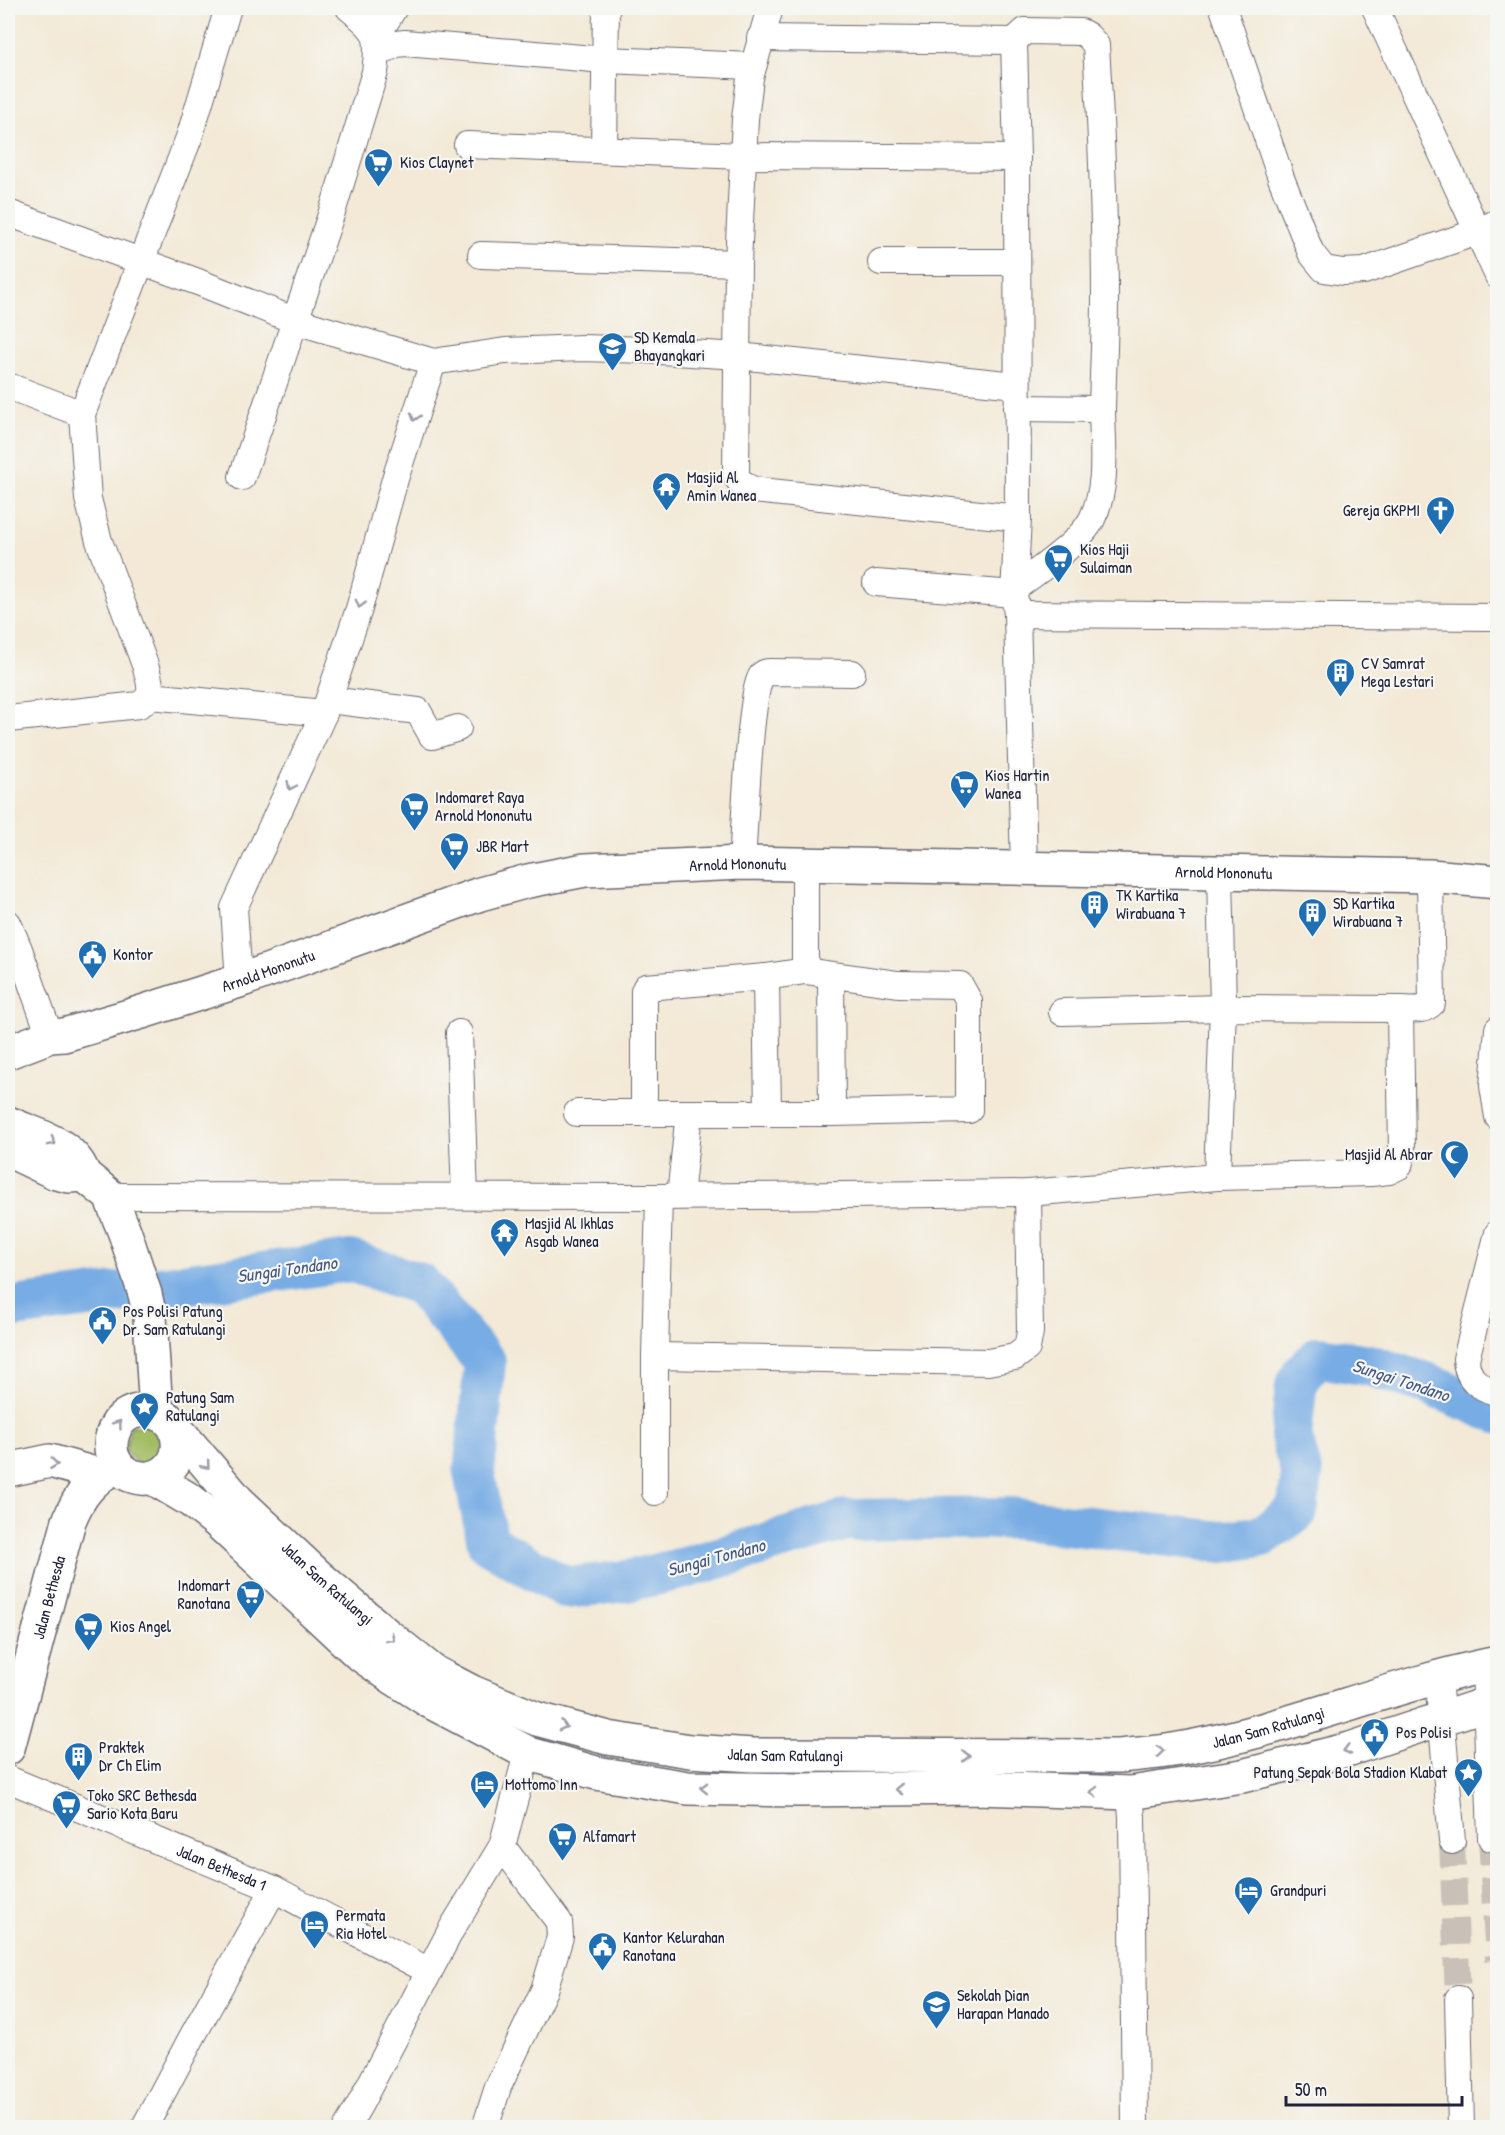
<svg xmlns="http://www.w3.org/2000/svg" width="1505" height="2135" font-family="'Patrick Hand',sans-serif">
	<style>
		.green { fill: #a3bd64; stroke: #627050; stroke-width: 1.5 }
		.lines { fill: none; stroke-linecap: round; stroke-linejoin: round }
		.river { stroke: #77ace4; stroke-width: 42 }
		.street-tunnel { stroke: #c9c1b7; stroke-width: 26; stroke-dasharray: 26 13; stroke-linecap: butt }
		.street-casing { stroke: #6b6871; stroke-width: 28 }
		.secondary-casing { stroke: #6b6871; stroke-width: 36 }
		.primary-casing { stroke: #6b6871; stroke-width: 36 }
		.highway-casing { stroke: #6b6871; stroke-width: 36 }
		.street { stroke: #fff; stroke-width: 26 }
		.secondary { stroke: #fff; stroke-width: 33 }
		.primary { stroke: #fff; stroke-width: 33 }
		.highway { stroke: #fff; stroke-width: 33 }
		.oneway { stroke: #9c9ca7 }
		.labels { text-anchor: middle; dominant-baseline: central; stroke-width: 4.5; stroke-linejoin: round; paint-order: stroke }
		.poi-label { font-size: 16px; fill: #22223b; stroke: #f6f6f2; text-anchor: start }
		.street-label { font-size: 16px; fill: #22223b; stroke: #f6f6f2 }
		.water-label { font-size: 18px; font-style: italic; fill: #44597f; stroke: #f6f6f2 }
	</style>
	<rect width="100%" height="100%" fill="#f6f6f2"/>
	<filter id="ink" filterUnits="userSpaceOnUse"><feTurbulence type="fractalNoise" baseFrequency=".0167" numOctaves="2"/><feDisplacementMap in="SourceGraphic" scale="12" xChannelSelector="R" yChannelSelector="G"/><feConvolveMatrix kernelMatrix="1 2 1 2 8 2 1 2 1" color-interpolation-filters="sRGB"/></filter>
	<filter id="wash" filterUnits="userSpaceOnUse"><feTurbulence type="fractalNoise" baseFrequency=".008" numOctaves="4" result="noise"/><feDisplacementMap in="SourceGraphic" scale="24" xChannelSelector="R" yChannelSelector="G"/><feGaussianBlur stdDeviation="1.35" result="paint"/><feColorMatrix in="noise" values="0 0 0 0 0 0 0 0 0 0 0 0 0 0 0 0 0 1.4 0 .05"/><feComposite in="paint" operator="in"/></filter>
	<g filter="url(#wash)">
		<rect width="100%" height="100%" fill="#f3e9d6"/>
		<path class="green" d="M164 1425 165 1458 139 1465 125 1452 130 1426Z"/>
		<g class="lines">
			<path class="river" d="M8 1308 350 1261 420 1284 485 1362 474 1473 488 1543 566 1588 627 1581 685 1568 846 1520 1011 1518 1222 1542 1262 1536 1297 1511 1302 1474 1291 1436 1296 1386 1303 1372 1319 1357 1369 1365 1426 1383 1498 1413"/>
		</g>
	</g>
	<g filter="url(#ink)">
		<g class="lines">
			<path class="street-tunnel" d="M1491 1838 1498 1960
				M1452 1841 1458 1999"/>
			<defs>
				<g id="street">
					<path d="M770 8 750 78 745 119 738 263 736 476 742 484 753 490 1018 518"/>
					<path d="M1223 8 1281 178 1311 253 1324 269 1343 272 1364 271 1477 232 1498 222"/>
					<path d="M1375 8 1498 276"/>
					<path d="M377 36 394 8"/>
					<path d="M760 38 1014 41"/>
					<path d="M378 53 396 44 405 43 605 60 753 66"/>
					<path d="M467 145 743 156 1017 158"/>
					<path d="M604 150 606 8"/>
					<path d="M8 213 198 282 296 321 433 362 505 351 583 348 645 350 738 356 1016 385"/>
					<path d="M481 255 738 263"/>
					<path d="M881 262H1017"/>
					<path d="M8 386 82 414"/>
					<path d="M1017 408 1102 409"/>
					<path d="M242 477 334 206 375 72C380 35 378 31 349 8"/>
					<path d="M876 583 1014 594"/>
					<path d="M1015 588C1036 572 1080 543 1092 519 1109 485 1102 444 1102 407 1103 371 1105 335 1105 298 1105 214 1101 129 1096 45L1088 36 1081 32 1025 31 1014 41 1017 158 1018 518 1014 594 1017 614"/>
					<path d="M150 696 324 713"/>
					<path d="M329 700 418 711 432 736 458 728"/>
					<path d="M8 719 139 705C157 697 149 680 145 665L99 541 88 499 82 414 190 135 228 8"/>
					<path d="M742 863C744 838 750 685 762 675 764 672 768 672 770 672L852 673"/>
					<path d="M805 865V971"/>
					<path d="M1024 867 1017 614 1498 617"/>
					<path d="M8 923 19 949 50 1036"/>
					<path d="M239 981 234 908 324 713 359 609 395 479 433 362"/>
					<path d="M1062 1012 1223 1008 1400 1009"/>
					<path d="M1498 1029 1493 1086 1498 1117"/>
					<path d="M459 1033 465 1196"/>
					<path d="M644 1112V991L646 987 766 977 805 971 898 984 960 985 969 1001V1110L832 1113 831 975"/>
					<path d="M577 1113H768L766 977"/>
					<path d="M768 1113H832"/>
					<path d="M1217 1177 1371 1173 1389 1171 1399 1166 1402 1153 1400 1009C1412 1009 1424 1012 1432 1003L1430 876"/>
					<path d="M110 1196 659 1197 1028 1193 1217 1177 1223 1008 1220 873"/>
					<path d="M680 1196 689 1113"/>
					<path d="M1498 1233 1466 1359C1467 1380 1479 1387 1498 1393"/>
					<path d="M655 1356 988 1362 1015 1357 1027 1348 1030 1332 1028 1193"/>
					<path d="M655 1492V1356L659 1197"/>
					<path d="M1485 1665 1491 1838"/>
					<path d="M1438 1678 1452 1841"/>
					<path id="s1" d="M8 1779 274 1889 429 1971"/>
					<path d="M1130 1793 1132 1817 1135 2128"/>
					<path d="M1458 1999 1461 2128"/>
					<path d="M144 2128 192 2037 274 1889"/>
					<path d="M346 2128 360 2104 451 1930 502 1846 523 1769 530 1754"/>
					<path d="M485 2128 498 2087 544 1990 560 1937 559 1922 502 1846"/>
				</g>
				<g id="secondary">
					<path id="s2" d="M8 1052 50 1036 64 1035 142 1012 239 981 480 894 528 881 585 870 742 863 1430 876 1498 882"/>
					<path d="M8 1470 50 1461 99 1475"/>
				</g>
				<path id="primary" d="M8 1123C37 1136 72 1142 84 1175
					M8 1150 56 1173 69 1176 84 1175 110 1196 125 1233 145 1294 150 1317 156 1412"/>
				<g id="highway">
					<path id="s3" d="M175 1427C179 1441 181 1454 171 1466 164 1474 153 1479 142 1478 88 1473 110 1385 167 1418L238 1501 318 1576 387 1635 432 1671 472 1692 537 1719 608 1738 690 1751 753 1755 1119 1756C1137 1754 1155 1753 1173 1750 1283 1732 1388 1685 1498 1663"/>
					<path d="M153 1478 190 1500 218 1522 358 1653 395 1679 429 1701 530 1754 596 1773 688 1788 797 1790 976 1788 1130 1793 1242 1776 1350 1749 1498 1700"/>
					<path id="s4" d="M8 1748 69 1521C80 1493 92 1480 117 1465"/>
				</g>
			</defs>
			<use href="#street" class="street-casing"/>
			<use href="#secondary" class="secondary-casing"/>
			<use href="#primary" class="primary-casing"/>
			<use href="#highway" class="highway-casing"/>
			<use href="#street" class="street"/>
			<use href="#secondary" class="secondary"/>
			<use href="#primary" class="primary"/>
			<use href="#highway" class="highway"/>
		</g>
		<defs><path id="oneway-chevron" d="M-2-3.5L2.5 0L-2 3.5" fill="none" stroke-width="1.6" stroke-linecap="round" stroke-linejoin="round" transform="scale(1.5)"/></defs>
		<g class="oneway">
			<use href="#oneway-chevron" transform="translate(415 417) rotate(108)"/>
			<use href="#oneway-chevron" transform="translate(360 604) rotate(106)"/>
			<use href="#oneway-chevron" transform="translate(291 786) rotate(115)"/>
			<use href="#oneway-chevron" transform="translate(52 1142) rotate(28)"/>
			<use href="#oneway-chevron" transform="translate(118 1424) rotate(-54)"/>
			<use href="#oneway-chevron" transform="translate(54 1464) rotate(7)"/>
			<use href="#oneway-chevron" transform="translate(206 1465) rotate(50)"/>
			<use href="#oneway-chevron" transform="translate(391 1638) rotate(39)"/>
			<use href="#oneway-chevron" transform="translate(563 1726) rotate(15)"/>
			<use href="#oneway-chevron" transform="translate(1347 1750) rotate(165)"/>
			<use href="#oneway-chevron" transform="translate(1160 1751) rotate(-6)"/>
			<use href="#oneway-chevron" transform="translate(966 1756)"/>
			<use href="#oneway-chevron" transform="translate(704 1788) rotate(-179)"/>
			<use href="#oneway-chevron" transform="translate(899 1789) rotate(179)"/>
			<use href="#oneway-chevron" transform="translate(1094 1792) rotate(-178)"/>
		</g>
	</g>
	<defs>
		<symbol id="supermarket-pin" viewBox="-11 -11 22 30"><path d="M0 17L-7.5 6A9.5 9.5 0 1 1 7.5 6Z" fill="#1f6fb2" stroke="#f6f6f2"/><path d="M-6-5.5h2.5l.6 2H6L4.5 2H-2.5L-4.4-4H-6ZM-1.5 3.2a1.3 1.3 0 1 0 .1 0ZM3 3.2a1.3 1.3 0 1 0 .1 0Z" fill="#fff"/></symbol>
		<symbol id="school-pin" viewBox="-11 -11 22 30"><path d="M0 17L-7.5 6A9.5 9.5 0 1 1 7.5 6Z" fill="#1f6fb2" stroke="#f6f6f2"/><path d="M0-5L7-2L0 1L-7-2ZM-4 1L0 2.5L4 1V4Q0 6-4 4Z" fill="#fff"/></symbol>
		<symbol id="temple-pin" viewBox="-11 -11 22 30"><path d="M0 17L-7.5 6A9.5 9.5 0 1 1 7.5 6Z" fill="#1f6fb2" stroke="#f6f6f2"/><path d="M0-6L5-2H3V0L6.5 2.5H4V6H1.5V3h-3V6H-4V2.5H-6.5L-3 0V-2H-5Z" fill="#fff"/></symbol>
		<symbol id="church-pin" viewBox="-11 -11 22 30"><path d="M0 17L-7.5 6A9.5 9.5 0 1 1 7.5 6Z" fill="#1f6fb2" stroke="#f6f6f2"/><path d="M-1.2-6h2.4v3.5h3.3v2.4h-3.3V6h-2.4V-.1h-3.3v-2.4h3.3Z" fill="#fff"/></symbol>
		<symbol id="building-pin" viewBox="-11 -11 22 30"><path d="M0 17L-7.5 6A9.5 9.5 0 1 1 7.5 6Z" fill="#1f6fb2" stroke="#f6f6f2"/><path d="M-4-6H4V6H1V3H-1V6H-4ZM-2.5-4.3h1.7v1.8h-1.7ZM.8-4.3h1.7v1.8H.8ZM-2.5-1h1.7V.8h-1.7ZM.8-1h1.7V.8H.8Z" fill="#fff"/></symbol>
		<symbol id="civic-pin" viewBox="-11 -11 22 30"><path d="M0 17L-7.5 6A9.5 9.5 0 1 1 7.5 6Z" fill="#1f6fb2" stroke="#f6f6f2"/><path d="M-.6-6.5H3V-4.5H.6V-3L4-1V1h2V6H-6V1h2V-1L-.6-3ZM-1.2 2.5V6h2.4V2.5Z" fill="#fff"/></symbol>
		<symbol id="mosque-pin" viewBox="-11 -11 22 30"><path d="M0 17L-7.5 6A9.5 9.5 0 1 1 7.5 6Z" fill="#1f6fb2" stroke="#f6f6f2"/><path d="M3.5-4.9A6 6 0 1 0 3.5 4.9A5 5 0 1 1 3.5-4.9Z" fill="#fff"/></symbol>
		<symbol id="sight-pin" viewBox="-11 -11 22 30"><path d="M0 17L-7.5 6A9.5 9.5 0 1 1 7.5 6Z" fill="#1f6fb2" stroke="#f6f6f2"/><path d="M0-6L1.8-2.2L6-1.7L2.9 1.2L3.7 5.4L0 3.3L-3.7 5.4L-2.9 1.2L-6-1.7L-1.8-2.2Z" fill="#fff"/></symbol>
		<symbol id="hotel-pin" viewBox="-11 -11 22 30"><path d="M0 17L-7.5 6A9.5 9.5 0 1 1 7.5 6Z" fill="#1f6fb2" stroke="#f6f6f2"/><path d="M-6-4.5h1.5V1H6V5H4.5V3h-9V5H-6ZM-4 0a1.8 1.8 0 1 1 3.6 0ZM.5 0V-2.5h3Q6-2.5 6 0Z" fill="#fff"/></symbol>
	</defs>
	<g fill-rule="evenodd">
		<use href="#supermarket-pin" x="362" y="146" width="33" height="45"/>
		<use href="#school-pin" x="596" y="330" width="33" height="45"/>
		<use href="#temple-pin" x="650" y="470" width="33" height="45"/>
		<use href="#church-pin" x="1424" y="494" width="33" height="45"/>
		<use href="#supermarket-pin" x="1042" y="542" width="33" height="45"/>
		<use href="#building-pin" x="1324" y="656" width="33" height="45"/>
		<use href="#supermarket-pin" x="948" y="768" width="33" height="45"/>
		<use href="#supermarket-pin" x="398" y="790" width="33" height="45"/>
		<use href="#supermarket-pin" x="438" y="830" width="33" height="45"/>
		<use href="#building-pin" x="1078" y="888" width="33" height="45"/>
		<use href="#building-pin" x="1296" y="896" width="33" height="45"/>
		<use href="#civic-pin" x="76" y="938" width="33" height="45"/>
		<use href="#mosque-pin" x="1438" y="1138" width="33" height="45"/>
		<use href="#temple-pin" x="488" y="1216" width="33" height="45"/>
		<use href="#civic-pin" x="86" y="1304" width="33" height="45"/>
		<use href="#sight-pin" x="128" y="1390" width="33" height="45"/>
		<use href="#supermarket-pin" x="234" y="1578" width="33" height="45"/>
		<use href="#supermarket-pin" x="72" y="1610" width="33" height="45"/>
		<use href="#civic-pin" x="1358" y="1716" width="33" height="45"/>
		<use href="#building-pin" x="62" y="1740" width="33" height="45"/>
		<use href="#sight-pin" x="1452" y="1756" width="33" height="45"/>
		<use href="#hotel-pin" x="468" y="1768" width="33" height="45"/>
		<use href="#supermarket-pin" x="50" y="1788" width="33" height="45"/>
		<use href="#supermarket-pin" x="546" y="1820" width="33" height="45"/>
		<use href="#hotel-pin" x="1232" y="1874" width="33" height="45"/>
		<use href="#hotel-pin" x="298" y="1908" width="33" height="45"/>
		<use href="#civic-pin" x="586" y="1930" width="33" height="45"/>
		<use href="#school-pin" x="920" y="1988" width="33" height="45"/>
	</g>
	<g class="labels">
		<g class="poi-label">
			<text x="400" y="162">Kios Claynet</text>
			<text x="634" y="337">SD Kemala<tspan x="634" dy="18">Bhayangkari</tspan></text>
			<text x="687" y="477">Masjid Al<tspan x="687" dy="18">Amin Wanea</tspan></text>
			<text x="1420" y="510" text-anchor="end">Gereja GKPMI</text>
			<text x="1080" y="549">Kios Haji<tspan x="1080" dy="18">Sulaiman</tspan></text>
			<text x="1361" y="663">CV Samrat<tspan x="1361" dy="18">Mega Lestari</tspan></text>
			<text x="985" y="775">Kios Hartin<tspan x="985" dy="18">Wanea</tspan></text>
			<text x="435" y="797">Indomaret Raya<tspan x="435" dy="18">Arnold Mononutu</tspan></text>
			<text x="476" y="846">JBR Mart</text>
			<text x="1116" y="895">TK Kartika<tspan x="1116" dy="18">Wirabuana 7</tspan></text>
			<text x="1333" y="903">SD Kartika<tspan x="1333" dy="18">Wirabuana 7</tspan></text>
			<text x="113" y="954">Kontor</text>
			<text x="1433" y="1154" text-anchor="end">Masjid Al Abrar</text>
			<text x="525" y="1223">Masjid Al Ikhlas<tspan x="525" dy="18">Asgab Wanea</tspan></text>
			<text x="123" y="1311">Pos Polisi Patung<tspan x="123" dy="18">Dr. Sam Ratulangi</tspan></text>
			<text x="166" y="1397">Patung Sam<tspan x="166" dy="18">Ratulangi</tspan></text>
			<text x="230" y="1585" text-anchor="end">Indomart<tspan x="230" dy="18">Ranotana</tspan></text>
			<text x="110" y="1626">Kios Angel</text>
			<text x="1396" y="1732">Pos Polisi</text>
			<text x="99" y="1747">Praktek<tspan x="99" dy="18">Dr Ch Elim</tspan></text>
			<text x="1447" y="1772" text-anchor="end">Patung Sepak Bola Stadion Klabat</text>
			<text x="505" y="1784">Mottomo Inn</text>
			<text x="87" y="1795">Toko SRC Bethesda<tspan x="87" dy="18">Sario Kota Baru</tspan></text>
			<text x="583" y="1836">Alfamart</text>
			<text x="1270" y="1890">Grandpuri</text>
			<text x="336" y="1915">Permata<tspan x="336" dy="18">Ria Hotel</tspan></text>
			<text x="623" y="1937">Kantor Kelurahan<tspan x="623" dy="18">Ranotana</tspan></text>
			<text x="957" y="1995">Sekolah Dian<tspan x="957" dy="18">Harapan Manado</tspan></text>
		</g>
		<g class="street-label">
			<text stroke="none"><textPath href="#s2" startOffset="759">Arnold Mononutu</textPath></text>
			<text stroke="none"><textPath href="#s2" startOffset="1245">Arnold Mononutu</textPath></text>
			<text stroke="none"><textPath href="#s2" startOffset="273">Arnold Mononutu</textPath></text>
			<text stroke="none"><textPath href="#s3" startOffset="432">Jalan Sam Ratulangi</textPath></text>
			<text stroke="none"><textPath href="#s4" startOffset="156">Jalan Bethesda</textPath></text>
			<text stroke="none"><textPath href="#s3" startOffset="1422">Jalan Sam Ratulangi</textPath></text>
			<text stroke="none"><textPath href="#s3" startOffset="936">Jalan Sam Ratulangi</textPath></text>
			<text stroke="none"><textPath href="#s1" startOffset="231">Jalan Bethesda 1</textPath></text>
		</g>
		<g class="water-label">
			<text transform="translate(287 1269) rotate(-8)">Sungai Tondano</text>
			<text transform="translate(1401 1380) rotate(18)">Sungai Tondano</text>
			<text transform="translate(716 1557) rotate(-15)">Sungai Tondano</text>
		</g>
	</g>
	<rect width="1505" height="2135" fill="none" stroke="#f6f6f2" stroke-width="30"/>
	<path d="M1286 2096v9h176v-9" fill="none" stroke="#22223b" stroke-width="3"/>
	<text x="1295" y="2096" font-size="18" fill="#22223b" stroke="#f6f6f2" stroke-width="4.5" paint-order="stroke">50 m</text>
</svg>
